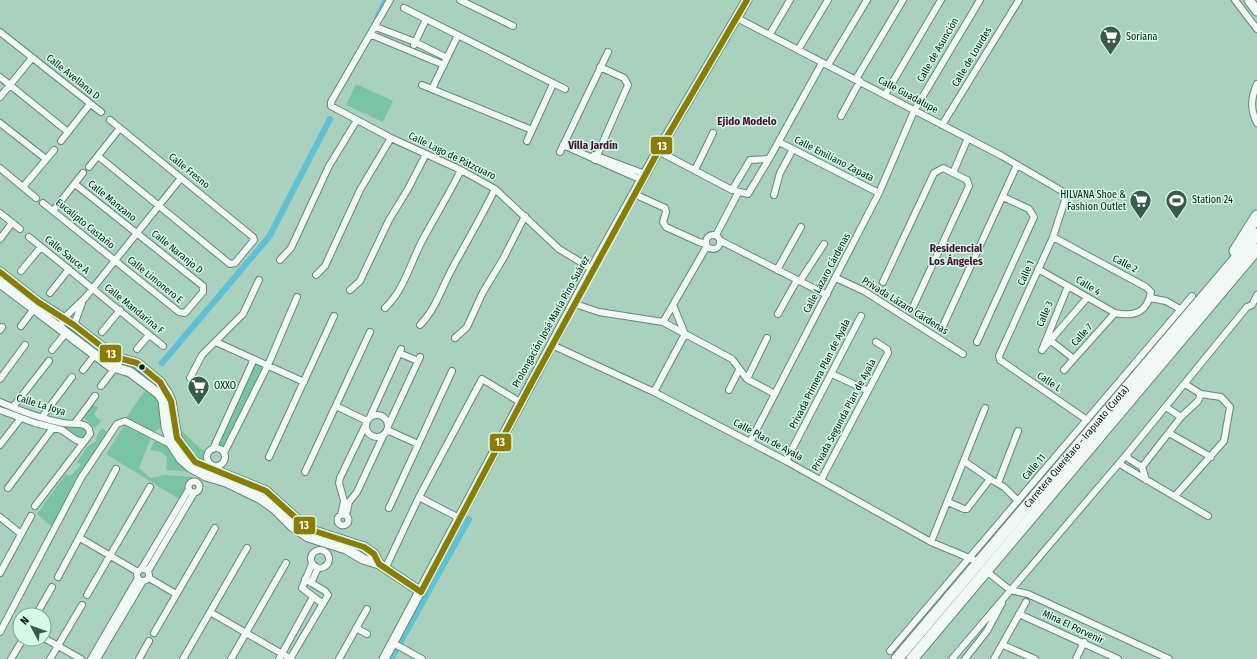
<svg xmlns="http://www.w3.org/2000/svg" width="1257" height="659" font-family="'Fira Sans Condensed',sans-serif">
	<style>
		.green { fill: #7ac4a3 }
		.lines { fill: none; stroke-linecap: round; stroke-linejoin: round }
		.canal { stroke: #60c1d5; stroke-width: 6 }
		.street-casing { stroke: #658778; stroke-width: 8 }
		.secondary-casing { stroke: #658778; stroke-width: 11 }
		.highway-casing { stroke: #658778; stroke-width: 13 }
		.street { stroke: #f2f8f5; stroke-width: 6 }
		.secondary { stroke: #f2f8f5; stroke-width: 9 }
		.highway { stroke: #f2f8f5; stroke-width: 11 }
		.bus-1-casing { stroke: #d6fae7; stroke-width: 9 }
		.bus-1 { stroke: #8c7c06; stroke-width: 6 }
		.bus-dot { fill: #001a0e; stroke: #d6fae7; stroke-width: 1.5 }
		.labels { text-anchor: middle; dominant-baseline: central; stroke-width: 3; stroke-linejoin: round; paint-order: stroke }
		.poi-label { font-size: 10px; fill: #001a0e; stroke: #d6fae7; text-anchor: start }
		.street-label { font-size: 10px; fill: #001a0e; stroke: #d6fae7 }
		.neighbourhood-label { font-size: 11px; font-weight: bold; fill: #480e37; stroke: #d6fae7 }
		.line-badge { stroke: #d6fae7; stroke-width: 1.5 }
		.badge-label { font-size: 11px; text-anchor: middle; font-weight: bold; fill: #fff }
	</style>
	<rect width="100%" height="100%" fill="#a9d1bd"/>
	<path class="green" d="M356 84 393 101 383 122 346 105Z
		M254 363 265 367 225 450 215 446Z
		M146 389 160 399 163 426 153 433 126 418Z
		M93 404 98 408 94 415 101 421 95 428 84 418Z
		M3 406 79 425 88 430V435L84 439H78L67 429 38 421 2 409Z
		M126 423 151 438 139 468 150 478 165 475 193 477 179 499 106 454Z
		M178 427C188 436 196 446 207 453L202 463 184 443Z
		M102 428 108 433 52 527 37 514 66 474 70 476 81 465 77 462 88 446 96 441 97 435Z
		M155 440 170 447 194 472 166 470 167 457 161 452 150 450Z"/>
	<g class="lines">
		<path class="canal" d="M377 18 386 0
			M162 363 269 237 330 119
			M391 659 469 519"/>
		<defs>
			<path id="street" d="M390 0 331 102V106L391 138 461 170 495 189 559 249 592 269
				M460 0 513 26
				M1235 0 1257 29
				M404 8 565 89
				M737 18 1002 156 1067 194 1053 237 999 356 1000 360 1087 420
				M376 27 415 42 447 58
				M0 32 101 112
				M770 34 790 0
				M372 35 444 65
				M414 45 426 19
				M798 50 828 0
				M828 65 867 0
				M0 77 68 132
				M856 79 903 0
				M1257 84C1251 98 1250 109 1257 123
				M422 85 532 130
				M432 89 458 35
				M885 95 941 0
				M0 97 32 58
				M841 116 860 81
				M0 123 46 159
				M942 125 1019 0
				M61 141 90 104
				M527 141 553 84
				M779 142 879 193
				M563 145 642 180
				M658 151 732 190 748 194 769 159
				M560 152 608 52
				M594 155 645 174
				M98 156 230 264 235 263 254 240 253 237 110 120
				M595 160 628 85 624 78 600 67
				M89 167 120 128
				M0 168 36 198
				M695 170 713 133
				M953 173 968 138
				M23 187 54 150
				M732 190 750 160 769 159 822 63
				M634 194 665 208 666 212 663 222 666 227 699 242 706 244
				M774 195 780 173 793 149
				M43 203 179 312 185 313 203 292V286L75 184
				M53 211 83 173
				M0 213 20 229
				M706 242a7 7 0 1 1 14 0a7 7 0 1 1-14 0Z
				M716 235 738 193
				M29 237 163 346
				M0 239 12 223
				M721 241 827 295
				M280 260 291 248 329 166 357 120
				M1038 269 1115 313C1134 317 1147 313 1151 292L1146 287 1053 237
				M777 270 801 227
				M21 271 41 247
				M316 275 325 266 360 190 391 138
				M836 278 864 291 963 354
				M800 281 824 244
				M883 282 934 173 943 168 967 180 969 186 913 307
				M350 290 360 281 389 220 408 189 426 154
				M50 293 69 269
				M1150 298 1166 301 1180 309
				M575 304 599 312 663 322 732 359 747 379 775 394
				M385 308C404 290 410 264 422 241 435 217 449 194 461 170
				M778 314 797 280
				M663 322 707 246
				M74 325 82 303
				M420 325C436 309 442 287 453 267 467 241 482 216 495 189
				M21 326 33 310
				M943 326 1017 165
				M0 330 2 327
				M60 330 63 319 85 298 181 178
				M102 332 120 310
				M455 338 467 327 483 292 503 259 525 216
				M1051 341 1074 359
				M216 342 304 382
				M977 342 1034 217 1029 209 1003 197
				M552 345 654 392 786 461 931 542 974 560
				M137 349 149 335
				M52 350 65 334
				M1042 350 1068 286
				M1042 350 1087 298
				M399 353 418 361
				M83 370 94 356
				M1064 370 1115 313
				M832 374 868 391
				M190 378 202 355 243 314 259 280
				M0 379 25 345
				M747 379 767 338
				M101 386 121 360
				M729 390 739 370
				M654 392 685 334 673 305
				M0 402C20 411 42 419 63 423 73 425 83 421 89 429L90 434 84 442 76 440 62 430 35 423 0 410
				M336 406 367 421
				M13 407 49 361
				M1166 407 1181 417
				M366 426a11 11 0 1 1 22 0a11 11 0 1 1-22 0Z
				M42 417 72 377
				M370 417 401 349
				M75 423 95 396
				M388 426 420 357
				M387 430 418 444
				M1169 433 1211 457
				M750 442 879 193 914 111 980 0
				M0 445 20 419
				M207 457a9 9 0 1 1 18 0a9 9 0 1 1-18 0Z
				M213 449 254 359
				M224 453 268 365 297 297
				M1127 454 1129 459 1142 467 1146 480
				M269 457 334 316
				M786 461 861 316
				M964 461 990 479
				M1123 466 1208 516
				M1142 467 1181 417 1198 401 1201 394
				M305 472 370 332
				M821 480 888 353 887 349 876 342
				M188.5 487a5.5 5.5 0 1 1 11 0a5.5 5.5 0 1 1-11 0Z
				M998 483 1018 431
				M8 488 53 428
				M1175 496 1224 441 1230 407 1221 397 1201 394 1185 384
				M419 497 459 518
				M948 502 964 509H967L990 479 1004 487 1018 501
				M35 506 84 442
				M389 508 452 371
				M337.5 520a5.5 5.5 0 1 1 11 0a5.5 5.5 0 1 1-11 0Z
				M341 515 344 501 339 483 340 478 365 426
				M346 515 349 502 357 492 384 434
				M0 517 21 534
				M80 538 138 572
				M931 542 985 408
				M311 559a9 9 0 1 1 18 0a9 9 0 1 1-18 0Z
				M312 564 302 588 323 604
				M386 567 419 497 482 379 520 402
				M142 568 189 489
				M137 575a6 6 0 1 1 12 0a6 6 0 1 1-12 0Z
				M148 571 194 493
				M0 573 31 516
				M990 574 1010 590 1028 594 1169 659
				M58 577 116 469
				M149 578 176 594
				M311 583 318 568
				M87 595 150 487
				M210 612 291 659
				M1019 614 1118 659
				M36 615 52 587
				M356 628 367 634
				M0 632 81 478 117 424 125 421 172 445
				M154 633 215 528
				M44 638 81 659
				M393 643 422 659
				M1003 645 1035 659
				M890 651 1192 296
				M11 659 23 639
				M50 659 82 605
				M91 659 138 578
				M97 659 143 581
				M139 659 149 641
				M183 659 247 548
				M231 659 286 563
				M279 659 313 597
				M290 659 328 595 325 591 305 579
				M339 659 367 609
				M952 659 1127 454 1247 307 1252 305 1257 295
				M965 659 987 631 1002 603
				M994 659 1026 602
				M1076 659 1084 642"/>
			<path id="secondary" d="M1249 0 1257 11
				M0 272 38 302 74 325 115 357 137 363 160 382 168 394 171 401 177 438 189 456 195 462 266 491 308 529 364 547 374 554 379 564 421 592
				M0 283 110 366 130 372 159 394 163 400 166 427 172 445 181 459 190 467 206 476 226 482 261 499 275 509 293 527 308 537 346 549 363 559 379 564
				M384 659 592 269 658 151 747 0"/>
			<g id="highway">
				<path d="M1235 251 1257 216"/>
				<path id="s1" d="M897 659 1257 234"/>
				<path d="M912 659 1257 249"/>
			</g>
		</defs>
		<use href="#street" class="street-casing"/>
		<use href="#secondary" class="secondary-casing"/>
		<use href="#highway" class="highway-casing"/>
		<use href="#street" class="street"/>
		<use href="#secondary" class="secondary"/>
		<use href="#highway" class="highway"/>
		<defs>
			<path id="bus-1" d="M0 272 38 302 74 325 115 357 137 363 160 382 171 401 177 438 195 462 266 491 308 529 364 547 374 554 379 564 421 592
				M421 592 530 386 654 159 747 0"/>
		</defs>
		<use href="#bus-1" class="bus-1-casing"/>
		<use href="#bus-1" class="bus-1"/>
	</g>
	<defs>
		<symbol id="supermarket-pin" viewBox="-11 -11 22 30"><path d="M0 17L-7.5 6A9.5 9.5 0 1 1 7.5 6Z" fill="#3b5a4b" stroke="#d6fae7"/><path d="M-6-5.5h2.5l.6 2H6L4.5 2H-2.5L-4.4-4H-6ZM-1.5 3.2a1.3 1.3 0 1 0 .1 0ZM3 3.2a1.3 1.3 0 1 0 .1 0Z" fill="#fff"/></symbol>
		<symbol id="stadium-pin" viewBox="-11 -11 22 30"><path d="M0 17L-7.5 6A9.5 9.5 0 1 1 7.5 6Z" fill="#3b5a4b" stroke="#d6fae7"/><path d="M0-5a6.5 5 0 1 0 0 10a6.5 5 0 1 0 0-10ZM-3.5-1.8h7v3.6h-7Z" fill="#fff"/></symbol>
	</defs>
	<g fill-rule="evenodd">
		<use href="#supermarket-pin" x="1098" y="24" width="25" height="34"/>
		<use href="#stadium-pin" x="1164" y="188" width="25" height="34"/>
		<use href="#supermarket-pin" x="1128" y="188" width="25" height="34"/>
		<use href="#supermarket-pin" x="186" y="374" width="25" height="34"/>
	</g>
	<circle class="bus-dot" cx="142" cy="367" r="3.5"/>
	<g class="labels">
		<g class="poi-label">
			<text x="1126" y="37">Soriana</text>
			<text x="1126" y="195" text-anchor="end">HILVANA Shoe &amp;<tspan x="1126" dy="12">Fashion Outlet</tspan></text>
			<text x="1192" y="200">Station 24</text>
			<text x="214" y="386">OXXO</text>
		</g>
		<g class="street-label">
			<text transform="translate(938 50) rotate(-60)">Calle de Asunción</text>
			<text transform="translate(972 57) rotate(-59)">Calle de Lourdes</text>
			<text transform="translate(73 77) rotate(39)">Calle Avellana D</text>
			<text transform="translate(908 95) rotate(28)">Calle Guadalupe</text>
			<text transform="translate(452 156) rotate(26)">Calle Lago de Pátzcuaro</text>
			<text transform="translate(834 159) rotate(27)">Calle Emiliano Zapata</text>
			<text transform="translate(189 171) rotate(39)">Calle Fresno</text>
			<text transform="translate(112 201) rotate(39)">Calle Manzano</text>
			<text transform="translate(85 224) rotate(39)">Eucalipto Castaño</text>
			<text transform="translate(177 252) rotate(39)">Calle Naranjo D</text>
			<text transform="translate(67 255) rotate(39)">Calle Sauce A</text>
			<text transform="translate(1125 264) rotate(28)">Calle 2</text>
			<text transform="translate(827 273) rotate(-62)">Calle Lázaro Cárdenas</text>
			<text transform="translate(1026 273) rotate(-66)">Calle 1</text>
			<text transform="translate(155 280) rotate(39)">Calle Limonero E</text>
			<text transform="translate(1088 286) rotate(32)">Calle 4</text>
			<text transform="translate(905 306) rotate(32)">Privada Lázaro Cárdenas</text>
			<text transform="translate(134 309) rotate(39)">Calle Mandarina F</text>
			<text transform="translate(1045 314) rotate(-67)">Calle 3</text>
			<text transform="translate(551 322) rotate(-61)">Prolongación José María Pino Suárez</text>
			<text transform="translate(1082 335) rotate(-48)">Calle 7</text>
			<text transform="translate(820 374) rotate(-63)">Privada Primera Plan de Ayala</text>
			<text transform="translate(1049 382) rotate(34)">Calle L</text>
			<text transform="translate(41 405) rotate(17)">Calle La Joya</text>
			<text transform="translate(844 415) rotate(-62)">Privada Segunda Plan de Ayala</text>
			<text transform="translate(768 440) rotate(28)">Calle Plan de Ayala</text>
			<text stroke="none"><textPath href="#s1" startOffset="278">Carretera Querétaro - Irapuato (Cuota)</textPath></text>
			<text transform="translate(1034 467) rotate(-50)">Calle 11</text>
			<text transform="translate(1073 627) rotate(25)">Mina El Porvenir</text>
		</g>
		<g class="neighbourhood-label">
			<text x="747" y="121">Ejido Modelo</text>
			<text x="593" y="145">Villa Jardín</text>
			<text x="956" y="248">Residencial<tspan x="956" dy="13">Los Ángeles</tspan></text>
		</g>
	</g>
	<g class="line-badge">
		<rect x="650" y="136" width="23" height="19" rx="4" fill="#8c7c06"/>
		<rect x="99" y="344" width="23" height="19" rx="4" fill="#8c7c06"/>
		<rect x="489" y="433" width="23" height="19" rx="4" fill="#8c7c06"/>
		<rect x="293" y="516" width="23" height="19" rx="4" fill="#8c7c06"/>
	</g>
	<g class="badge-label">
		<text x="662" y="150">13</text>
		<text x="111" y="358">13</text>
		<text x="500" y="446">13</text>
		<text x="304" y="529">13</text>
	</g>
	<g transform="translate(32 627) rotate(311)"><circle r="19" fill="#d6fae7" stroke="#80a090"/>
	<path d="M0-3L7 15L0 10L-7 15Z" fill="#3b5a4b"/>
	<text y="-6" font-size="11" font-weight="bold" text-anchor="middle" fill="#001a0e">N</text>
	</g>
</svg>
